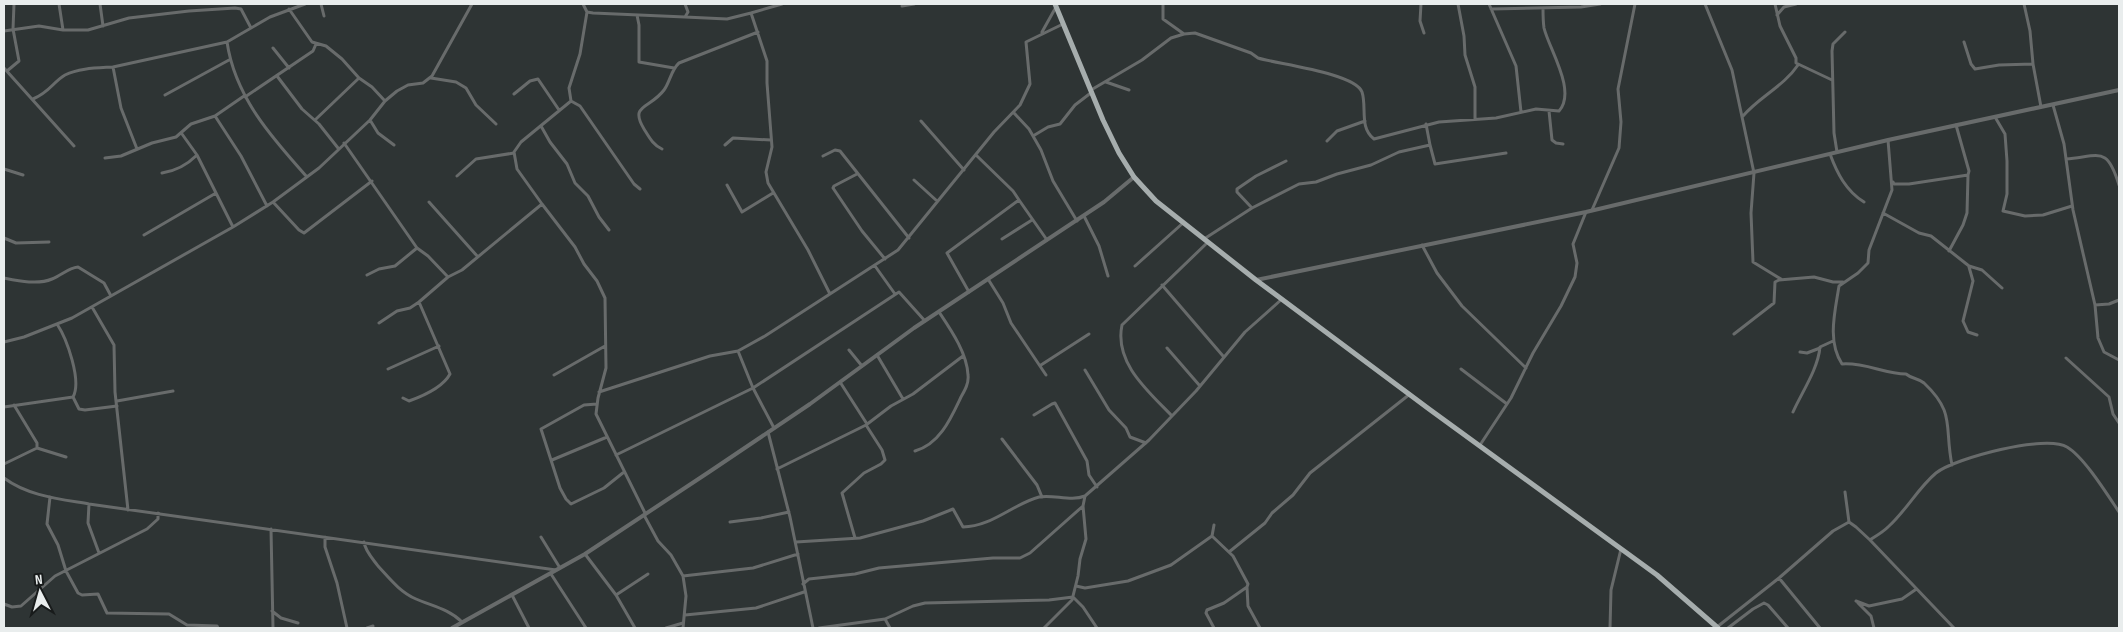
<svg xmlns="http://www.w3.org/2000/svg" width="2123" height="632" font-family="'Sofia Sans Condensed',sans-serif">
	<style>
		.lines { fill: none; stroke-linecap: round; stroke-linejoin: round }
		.minor { stroke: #686b6b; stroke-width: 3 }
		.tertiary { stroke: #686b6b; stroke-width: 4 }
		.trunk { stroke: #a6adad; stroke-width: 5 }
	</style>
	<rect width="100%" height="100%" fill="#2e3434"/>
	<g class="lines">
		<path class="minor" d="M59 4 63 30
			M100 4 103 26
			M305 4 270 17 227 42C235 97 272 138 307 177
			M321 4 324 16
			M583 4 587 12 593 13 685 17 688 12 685 4
			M1163 4V19L1184 34
			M1421 4 1420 21 1424 33
			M1458 4 1464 36 1465 55 1475 87V119
			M1489 4 1516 66 1521 112
			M1705 4 1732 70 1754 173 1751 213 1753 262 1781 279
			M1775 4 1780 26 1796 58V63L1832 80
			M2024 4 2030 31 2033 64
			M902 6 914 4
			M289 9 312 42 326 46 342 59 359 78 372 87 385 101
			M1491 9 1581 7 1600 4
			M751 13 782 4
			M637 15 639 25V62L674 68
			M1777 15 1784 7 1796 4
			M685 17 727 19 751 13 767 61V83L772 147 766 172 768 183 808 250 830 294
			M4 31 39 26 63 30H88L129 18 189 11 235 8 241 9 251 28
			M1042 32 1056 7
			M1964 42 1971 64 1975 69 1999 65 2033 64 2041 107
			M273 48 289 68
			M4 68 74 146
			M7 71 19 61 13 29 14 4
			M277 76 302 109 319 124 338 148
			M431 78 456 82 466 88 476 105 496 124
			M1106 82 1129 90
			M1091 90 1142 60 1171 38 1184 34 1195 33 1251 53 1258 58C1277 64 1355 73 1362 92 1367 107 1359 128 1374 139L1439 122 1496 118 1536 109 1559 111C1577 91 1549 49 1544 28 1543 21 1543 14 1543 8
			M514 94 530 81 538 79 559 110
			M165 95 229 60
			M245 97 313 51 316 44
			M33 99C50 92 53 82 65 75 79 68 97 68 113 67
			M571 101 580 106 634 184 640 189
			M571 101 569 88 580 54 587 12
			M2053 105 2064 144 2073 210 2095 305 2098 338 2104 352 2119 360
			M1549 111 1552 140 1556 143 1563 144
			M1014 113 1029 129 1041 150 1053 181 1077 221
			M215 116 241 156 267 206
			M1743 116C1759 97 1784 86 1798 65
			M1995 117 2005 134 2007 161V194L2003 211 2025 216 2043 215 2072 206
			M315 120 359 78
			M370 120 378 133 394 145
			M921 121 964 170
			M541 126 550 142 567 164 575 183 588 196 599 217 609 230
			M182 134 197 155 233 227
			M1033 136 1048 127 1060 124 1075 105 1092 92
			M1888 140 1892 190 1869 250 1868 263 1858 273 1839 286C1835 312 1827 341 1842 364 1864 362 1885 374 1906 374 1912 379 1918 378 1924 383 1956 413 1944 427 1952 465
			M1327 141 1337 131 1365 121
			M344 143 417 248
			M725 145 733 138 771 140
			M1430 145 1435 164 1506 153
			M137 149 121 108 113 67 227 42
			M662 149C653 145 649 137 644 129 629 104 650 109 664 90 670 82 671 70 679 63L758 32
			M1837 152 1834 133 1832 51 1833 44 1845 32
			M1830 154C1837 173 1846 191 1864 202
			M976 155 1013 191 1019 200
			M823 156 835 150 840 151 909 238
			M105 158 121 156 152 143 176 137 191 124 215 116 244 96
			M2066 159C2101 156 2107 146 2119 185
			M4 169 23 175
			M162 173C175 171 188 164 197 155
			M857 174 834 186 833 188 862 231 885 259
			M457 176 476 159 514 153
			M914 180 937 201
			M1893 182 1894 184H1909L1968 175 1969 171 1956 125
			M727 185 742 212 773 193
			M273 202 299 230 304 233 372 181
			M429 202 478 257
			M542 204 517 169 514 152 521 142 571 101
			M1252 208 1237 192V189L1256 176 1286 161
			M1592 210 1619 148 1621 122 1618 89 1635 4
			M1883 213 1919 233 1931 236 1969 266 1982 270 2002 288
			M1084 216 1099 246 1108 276
			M144 235 216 193
			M4 238 16 243 49 242
			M1002 239 1032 220
			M1204 239 1252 208 1299 184 1316 182 1337 174 1371 165 1399 152 1430 145 1426 124
			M1422 245 1437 273 1462 306 1526 368
			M1949 251 1963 225 1967 213 1968 175
			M875 266 895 294
			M1135 266 1183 223
			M1969 267 1973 281 1963 321 1968 332 1977 335
			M367 275 379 269 395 266 417 248 428 256 448 277
			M4 278C19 281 38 285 52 279 62 275 68 268 78 267L104 283 111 296
			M988 279 1003 303 1011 323 1046 375
			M1162 285 1223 356
			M969 292 947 253 1019 200 1047 240
			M2095 305 2109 304 2119 300
			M92 307 114 345 115 392 128 510
			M379 323 397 311 410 308 419 302
			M1734 334 1774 303 1775 282 1779 280 1814 277 1833 282H1843
			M4 342 24 337 72 318 233 227 273 202 319 168 370 120 385 101 397 91 408 85 423 83 432 76 472 4
			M1167 348 1200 386
			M849 350 862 366
			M738 351 753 388 774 428
			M1800 352 1807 353 1820 348
			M877 355 903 399
			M2066 358 2109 397 2113 414 2119 423
			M1041 365 1089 334
			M388 369 439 346
			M1461 369 1507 404
			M1085 370 1109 410 1126 428 1130 437 1146 443
			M554 375 605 346
			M840 382 867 424
			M599 392 710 356 738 351 765 336 898 250 994 132 1020 105 1030 84 1026 42 1063 24
			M73 397 79 409 85 410 117 406
			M403 398 409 401C423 396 443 387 450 374L419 302 448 277 462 270 542 204 575 247 584 264 597 281 605 298 606 368 598 398 596 414 645 513
			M117 401 173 391
			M597 404 584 405 541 429 560 488 566 499 571 504 604 488 624 472
			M4 407 73 397C82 381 67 339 57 324
			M1793 412C1802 392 1818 369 1820 347L1833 341
			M1034 415 1052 404 1055 403 1087 461 1089 475 1097 487
			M1172 416C1148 391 1114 363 1122 325L1208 242
			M768 432 790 517 813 628
			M1002 439 1037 485 1042 497
			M1480 445 1511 398 1533 353 1561 306 1575 277 1577 263 1573 244 1586 212
			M37 448 66 457
			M915 451C940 444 951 418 961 397 965 390 969 383 968 375 967 353 951 330 939 312
			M616 455 753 388 899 292 925 321
			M552 460 607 437
			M4 464 37 448V443L14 405
			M777 469 866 425 891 406 913 394 963 356
			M4 478C28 496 60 499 89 504L556 570
			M1845 492 1849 522
			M50 497 47 524 58 545 66 571 78 593 82 595 98 594 107 613 169 614 187 625 217 626 218 628
			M89 504 88 523 99 553
			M644 515 658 541 671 555 683 576 686 596 683 628
			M730 522 761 518 789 512
			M271 529 273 628
			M1212 536 1233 556 1248 584 1247 587 1224 603 1207 610 1206 613 1214 628
			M325 537V547L337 583 347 628
			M541 537 560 568
			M855 538 842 493 864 473 881 464 885 460 882 450 866 425
			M1870 540C1876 536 1883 532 1888 527 1906 511 1918 488 1936 473 1955 458 2046 434 2067 447 2084 457 2107 494 2119 512
			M364 542C365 551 373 559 378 566 390 579 400 592 416 599 432 606 449 609 462 622
			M796 542 860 538 923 521 953 509 963 527C991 527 1013 504 1039 497 1053 494 1071 502 1085 496L1149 440 1196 391 1245 332 1282 299
			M1229 552 1265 523 1272 513 1293 495 1310 473 1410 394
			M585 554 616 595 635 628
			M551 574 586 628
			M683 576 753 568 798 554
			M1779 578 1820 628
			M803 584 809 579 855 574 879 568 993 558H1020L1030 553 1083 506
			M1076 586 1085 588 1128 581 1171 565 1212 536 1214 525
			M1247 587 1248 606 1260 628
			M512 595 529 628
			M616 595 648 574
			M1856 601 1869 606 1902 599 1915 590
			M1858 603 1871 616 1874 628
			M4 604 12 607 21 606 55 576 147 529 158 519V513
			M272 611 281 618 298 623
			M685 615 756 608 804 592
			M885 619 913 606 925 603 1049 600 1073 597 1083 607 1097 628
			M1717 627 1779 578 1833 531 1849 522 1856 527 1870 540 1954 628
			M367 628 373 626
			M666 628 683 623
			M819 628 885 619 890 628
			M1044 628 1072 600 1078 576 1080 559 1086 539 1083 506 1085 496
			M1610 628 1611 590 1621 549
			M1728 628 1753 609 1764 603 1768 605 1788 628"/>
		<path class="tertiary" d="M1256 280 1586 212 1888 140 2119 90
			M452 628 585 554 709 472 810 404 914 328 1104 202 1134 177"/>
		<path class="trunk" d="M1055 4 1103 120 1119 153 1134 177 1156 201 1256 280 1429 409 1657 575 1718 628"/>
	</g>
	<rect width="2123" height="632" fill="none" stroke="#e9eded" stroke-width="10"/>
	<g transform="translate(40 592) rotate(354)" stroke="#181b1b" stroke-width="4" paint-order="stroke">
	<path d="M0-4L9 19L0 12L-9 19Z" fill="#e9eded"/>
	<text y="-8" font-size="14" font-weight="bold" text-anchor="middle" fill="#e9eded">N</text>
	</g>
</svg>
